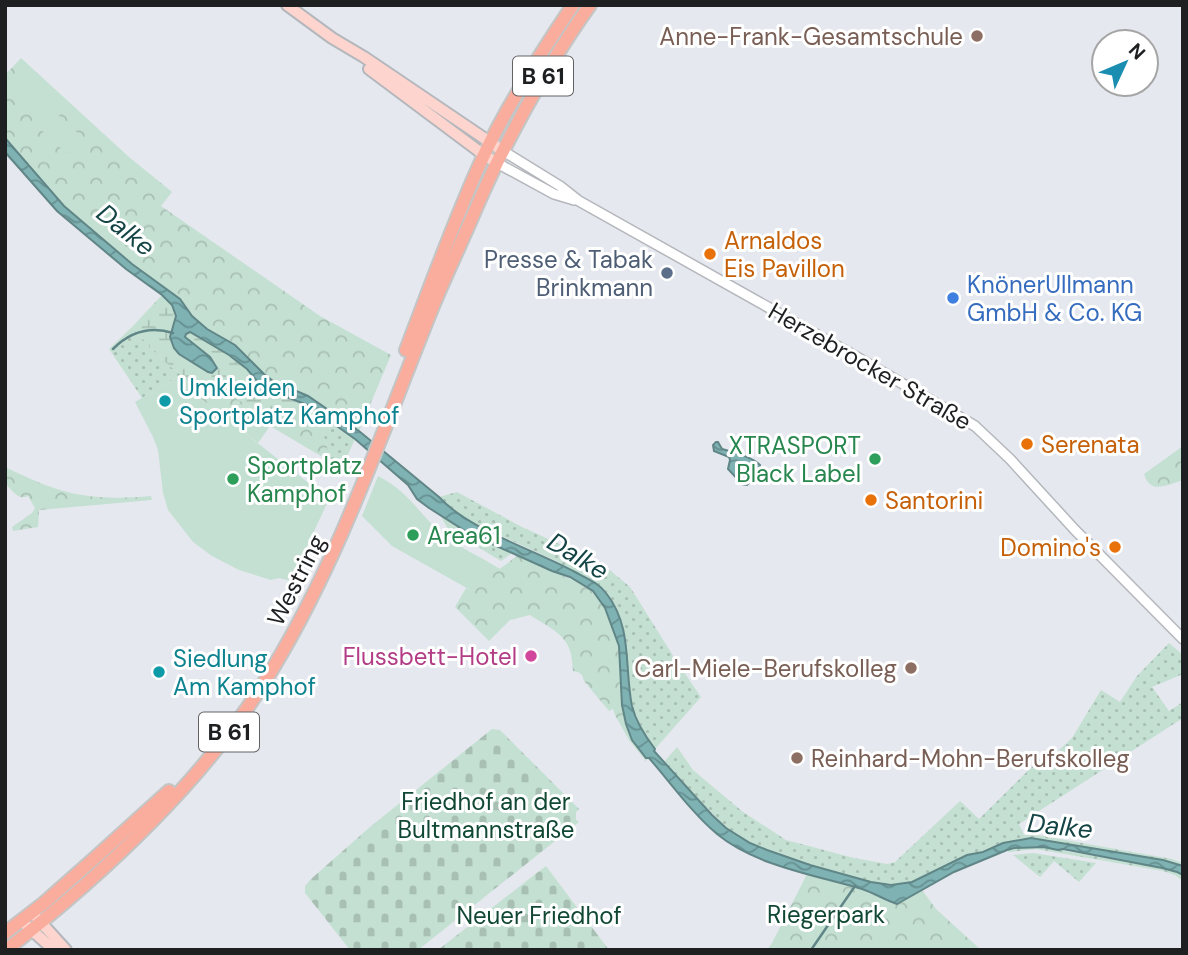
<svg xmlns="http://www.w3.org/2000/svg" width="1188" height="955" font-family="'DM Sans',sans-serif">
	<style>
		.grass { fill: url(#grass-dots) }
		.forest { fill: url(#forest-crowns) }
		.wetland { fill: url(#wetland-marsh) }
		.cemetery { fill: url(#cemetery-stones) }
		.garden { fill: #c4e0d2 }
		.water { fill: url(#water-waves); stroke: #618687; stroke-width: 2 }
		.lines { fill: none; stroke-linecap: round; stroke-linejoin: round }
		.stream { stroke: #618687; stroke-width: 2.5 }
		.tertiary-casing { stroke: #b4b7bc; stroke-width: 12 }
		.secondary-casing { stroke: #b4b7bc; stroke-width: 14 }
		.primary-casing { stroke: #c4c5c5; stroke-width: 16 }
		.tertiary { stroke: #fff; stroke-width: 9 }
		.secondary { stroke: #fdd5ce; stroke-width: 10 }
		.primary { stroke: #faac9d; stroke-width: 12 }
		.education-dot { fill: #8d6e63; stroke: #fff; stroke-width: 2.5 }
		.food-dot { fill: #e8710a; stroke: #fff; stroke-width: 2.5 }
		.service-dot { fill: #5c6f8a; stroke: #fff; stroke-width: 2.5 }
		.shop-dot { fill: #3f7fe0; stroke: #fff; stroke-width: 2.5 }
		.culture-dot { fill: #0f9aa8; stroke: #fff; stroke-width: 2.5 }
		.leisure-dot { fill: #2e9e5b; stroke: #fff; stroke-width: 2.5 }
		.hotel-dot { fill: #d1479c; stroke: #fff; stroke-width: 2.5 }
		.labels { text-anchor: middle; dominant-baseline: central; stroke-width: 6; stroke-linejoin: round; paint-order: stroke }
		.shield { fill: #fff; stroke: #626264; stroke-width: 2 }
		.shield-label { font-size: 23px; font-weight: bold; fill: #1e1f21 }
		.education-label { font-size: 24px; fill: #785e54; stroke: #fff; text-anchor: end }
		.food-label { font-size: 24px; fill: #c56008; stroke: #fff; text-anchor: start }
		.service-label { font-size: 24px; fill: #4e5e75; stroke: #fff; text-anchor: end }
		.shop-label { font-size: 24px; fill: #366cbe; stroke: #fff; text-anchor: start }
		.street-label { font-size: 24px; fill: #1e1f21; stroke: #fff }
		.culture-label { font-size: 24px; fill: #0d838f; stroke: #fff; text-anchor: start }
		.leisure-label { font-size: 24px; fill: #27864d; stroke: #fff; text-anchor: start }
		.hotel-label { font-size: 24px; fill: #b23c85; stroke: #fff; text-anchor: end }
		.park-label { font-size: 24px; fill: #104834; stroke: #fff }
		.water-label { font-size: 26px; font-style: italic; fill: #144445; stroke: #fff }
	</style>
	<defs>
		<pattern id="grass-dots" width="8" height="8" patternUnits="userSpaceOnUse" patternTransform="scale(1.75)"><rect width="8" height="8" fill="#c4e0d2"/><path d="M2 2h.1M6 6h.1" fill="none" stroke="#a8c0b4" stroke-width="1.8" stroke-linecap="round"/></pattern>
		<pattern id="forest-crowns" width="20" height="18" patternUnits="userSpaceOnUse" patternTransform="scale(1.75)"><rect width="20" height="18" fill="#c4e0d2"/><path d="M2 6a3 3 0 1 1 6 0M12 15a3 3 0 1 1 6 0" fill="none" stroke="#a8c0b4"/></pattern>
		<pattern id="wetland-marsh" width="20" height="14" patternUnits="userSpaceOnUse" patternTransform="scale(1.75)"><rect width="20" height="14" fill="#c4e0d2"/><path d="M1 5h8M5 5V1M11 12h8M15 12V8" fill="none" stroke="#a8c0b4"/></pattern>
		<pattern id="cemetery-stones" width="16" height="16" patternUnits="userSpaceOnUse" patternTransform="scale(1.75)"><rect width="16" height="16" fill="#c4e0d2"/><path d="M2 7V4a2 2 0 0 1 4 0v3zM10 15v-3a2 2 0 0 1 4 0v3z" fill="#a8c0b4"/></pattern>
		<pattern id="water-waves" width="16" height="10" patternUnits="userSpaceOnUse" patternTransform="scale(1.75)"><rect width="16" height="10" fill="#7eb2b3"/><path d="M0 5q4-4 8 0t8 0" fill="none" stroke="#679091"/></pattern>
	</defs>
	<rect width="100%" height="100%" fill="#e5e8ee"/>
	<path class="grass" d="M132 327 160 358 181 375 142 398 109 349Z
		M324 417 355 439 342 468 331 462C328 444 320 436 324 417Z
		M457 492 522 527 601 563 630 587 677 662 701 697 655 749 646 738 633 707 616 610 605 590 556 561 475 524 447 506 439 497Z
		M440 515 470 534 512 553 501 561 448 529Z
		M1169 643 1183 655V674L1152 687 1169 711 1183 702V718L1019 824 1024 835H1037L1172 859 1183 863V866L1163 860 1031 838 1003 843 983 852 967 855 912 882 891 885 871 882 810 865 750 843 726 828 664 762 677 747 693 770 743 812 786 840 854 858 887 864 895 862 960 801 979 819 1049 750 1054 755 1072 738 1101 690 1120 702 1137 676Z
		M1043 847 1169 869 1183 875V881L1175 875 1163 871 1036 849 1009 852 1007 850 1014 848Z
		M1033 853 1096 863 1079 882 1054 861 1040 877 1013 855Z"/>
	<path class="forest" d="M21 58 129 157 172 192 161 206 320 316 391 355 359 431 308 396 273 380 264 374 235 345 207 329 192 316 180 299 132 264 64 206 5 138V75Z
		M214 392 233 397 271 418 304 414 307 405 324 417C320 436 328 444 331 462L270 426 258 443 200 398Z
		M1183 446V480C1167 485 1150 495 1144 474Z
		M5 467C20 474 36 482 51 487 83 499 118 499 151 496L152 500 39 510 38 527 13 531 12 527 32 513 35 508 28 496C18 501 12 490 5 483Z
		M517 556 585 585C600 595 616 628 619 646 624 677 617 706 631 737 635 744 643 751 649 758L644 762 645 760 629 740 615 715 613 709 609 711 584 681 582 675 578 672 573 671C572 663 572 655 569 648 563 632 543 624 530 615L510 620 489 641 455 607 466 588 472 591 489 577Z
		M807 874 865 890 893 904 922 890 936 909 981 950H767L772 943Z"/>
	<path class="wetland" d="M162 295C177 310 178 313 170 332L179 354 195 365 210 357 185 337 186 334 190 331 229 355 247 369 257 381 286 398 307 405 304 414 293 422 271 418 233 397 214 392 200 398 181 375 160 358 132 327Z"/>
	<path class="cemetery" d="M492 729 500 730 579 809 576 812V820L579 822 418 950H350L305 893V886L311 879 370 827Z
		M546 866 609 950H438L538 872Z"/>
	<path class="garden" d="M23 66 57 98 41 115 7 83Z
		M52 109 81 136 66 153 37 126Z
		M181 375 200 398 329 499 291 581 279 578 271 580 239 570 212 556 193 542 168 510 163 493 158 450 153 437 135 402Z
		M378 476C410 492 418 514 444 535 461 549 480 556 500 569L472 591 392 546 362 516Z"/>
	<path class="water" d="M5 138 64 206 132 264 180 299 192 316 207 329 235 345 264 374 273 381 308 396 359 431 439 497C469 530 535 550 575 572 586 578 599 583 606 593 633 627 624 667 632 706 636 722 645 736 655 749L654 751 712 815 726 828 750 843 767 850 810 865 871 882 891 885 912 882 967 855 983 852 1003 843 1031 838 1163 860 1183 866V875L1177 872 1162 868 1063 849 1058 850 1043 847 1014 848 1007 850 954 872 897 904C885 900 874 893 862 889 815 875 756 866 717 834 692 813 670 782 649 758H646L632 740 626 724 622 705 619 646 605 608 593 591 570 577 552 571 470 534 429 508 417 499 408 485 355 439 307 405 269 390 257 381 247 369 229 355 190 332 186 334 185 337 210 357 217 368 212 373 208 372 179 354 174 348 170 337 176 316 172 305 162 295 126 269 57 211 5 152Z
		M716 442H718L722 449C735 453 750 456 760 465L759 474 747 485 742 484 728 469 730 460 729 457 714 451 713 445Z"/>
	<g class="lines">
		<path class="stream" d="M113 349C130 332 150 326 173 333
			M811 950 855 886"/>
		<defs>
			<path id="tertiary" d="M503 151 560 186 579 201 855 356 975 426 1010 459 1075 530 1183 639
				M497 163 554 194 574 200"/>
			<path id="secondary" d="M287 5 332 38 364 57 503 151
				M369 69 484 155 497 163
				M37 918 66 950
				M26 925 54 950"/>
			<path id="primary" d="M406 350C431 285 454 220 483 157 508 104 540 54 573 5
				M5 933 44 903 96 857 169 791
				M6 950C104 874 210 775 273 668 341 555 382 432 431 311 441 286 452 263 463 238 476 209 488 179 503 151 529 100 557 51 590 5"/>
		</defs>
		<use href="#tertiary" class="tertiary-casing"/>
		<use href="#secondary" class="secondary-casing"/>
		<use href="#primary" class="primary-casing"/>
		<use href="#tertiary" class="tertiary"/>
		<use href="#secondary" class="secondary"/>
		<use href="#primary" class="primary"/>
	</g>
	<g class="education-dot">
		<circle cx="977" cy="36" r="7"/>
		<circle cx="911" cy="668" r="7"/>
		<circle cx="797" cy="758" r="7"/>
	</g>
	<g class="food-dot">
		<circle cx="710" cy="254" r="7"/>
		<circle cx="1027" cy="444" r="7"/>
		<circle cx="871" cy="500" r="7"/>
		<circle cx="1115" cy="547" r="7"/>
	</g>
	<circle class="service-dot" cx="667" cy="273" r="7"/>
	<circle class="shop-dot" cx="953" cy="298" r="7"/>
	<g class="culture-dot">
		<circle cx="165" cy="401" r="7"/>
		<circle cx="159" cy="672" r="7"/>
	</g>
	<g class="leisure-dot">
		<circle cx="875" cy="459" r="7"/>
		<circle cx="233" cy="479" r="7"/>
		<circle cx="413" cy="535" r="7"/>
	</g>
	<circle class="hotel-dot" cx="531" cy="656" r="7"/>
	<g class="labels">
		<g class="shield">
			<rect x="513" y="56.5" width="60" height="39" rx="5"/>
			<rect x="199" y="712.5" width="60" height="39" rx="5"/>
		</g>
		<g class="shield-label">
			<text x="543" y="76">B 61</text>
			<text x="229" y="732">B 61</text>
		</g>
		<g class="education-label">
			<text x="963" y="36">Anne-Frank-Gesamtschule</text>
			<text x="897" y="668">Carl-Miele-Berufskolleg</text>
			<text x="811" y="758" text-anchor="start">Reinhard-Mohn-Berufskolleg</text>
		</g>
		<g class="food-label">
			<text x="724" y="240">Arnaldos<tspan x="724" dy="28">Eis Pavillon</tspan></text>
			<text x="1041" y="444">Serenata</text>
			<text x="885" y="500">Santorini</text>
			<text x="1101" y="547" text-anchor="end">Domino's</text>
		</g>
		<g class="service-label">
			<text x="653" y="259">Presse &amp; Tabak<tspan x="653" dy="28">Brinkmann</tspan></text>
		</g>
		<g class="shop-label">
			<text x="967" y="284">KnönerUllmann<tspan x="967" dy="28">GmbH &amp; Co. KG</tspan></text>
		</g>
		<g class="street-label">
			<text transform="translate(870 366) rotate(30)">Herzebrocker Straße</text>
			<text transform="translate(296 580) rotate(-63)">Westring</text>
		</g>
		<g class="culture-label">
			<text x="179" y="387">Umkleiden<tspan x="179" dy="28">Sportplatz Kamphof</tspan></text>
			<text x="173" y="658">Siedlung<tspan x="173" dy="28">Am Kamphof</tspan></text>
		</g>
		<g class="leisure-label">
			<text x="861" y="445" text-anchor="end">XTRASPORT<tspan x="861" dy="28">Black Label</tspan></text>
			<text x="247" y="465">Sportplatz<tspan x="247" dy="28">Kamphof</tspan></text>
			<text x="427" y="535">Area61</text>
		</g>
		<g class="hotel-label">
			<text x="517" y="656">Flussbett-Hotel</text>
		</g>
		<g class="park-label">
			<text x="486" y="801">Friedhof an der<tspan x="486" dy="28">Bultmannstraße</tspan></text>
			<text x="826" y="914">Riegerpark</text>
			<text x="539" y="915">Neuer Friedhof</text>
		</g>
		<g class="water-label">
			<text transform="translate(126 230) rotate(39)">Dalke</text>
			<text transform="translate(578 556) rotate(31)">Dalke</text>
			<text transform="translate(1060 826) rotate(6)">Dalke</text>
		</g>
	</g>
	<rect width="1188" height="955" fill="none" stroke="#1e1f21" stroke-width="14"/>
	<g transform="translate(1125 63) rotate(46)"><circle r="33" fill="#ffffff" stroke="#a5a5a6" stroke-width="2"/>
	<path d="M0-5L12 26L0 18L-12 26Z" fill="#1a8db1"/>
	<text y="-10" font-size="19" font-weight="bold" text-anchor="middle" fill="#1e1f21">N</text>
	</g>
</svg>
